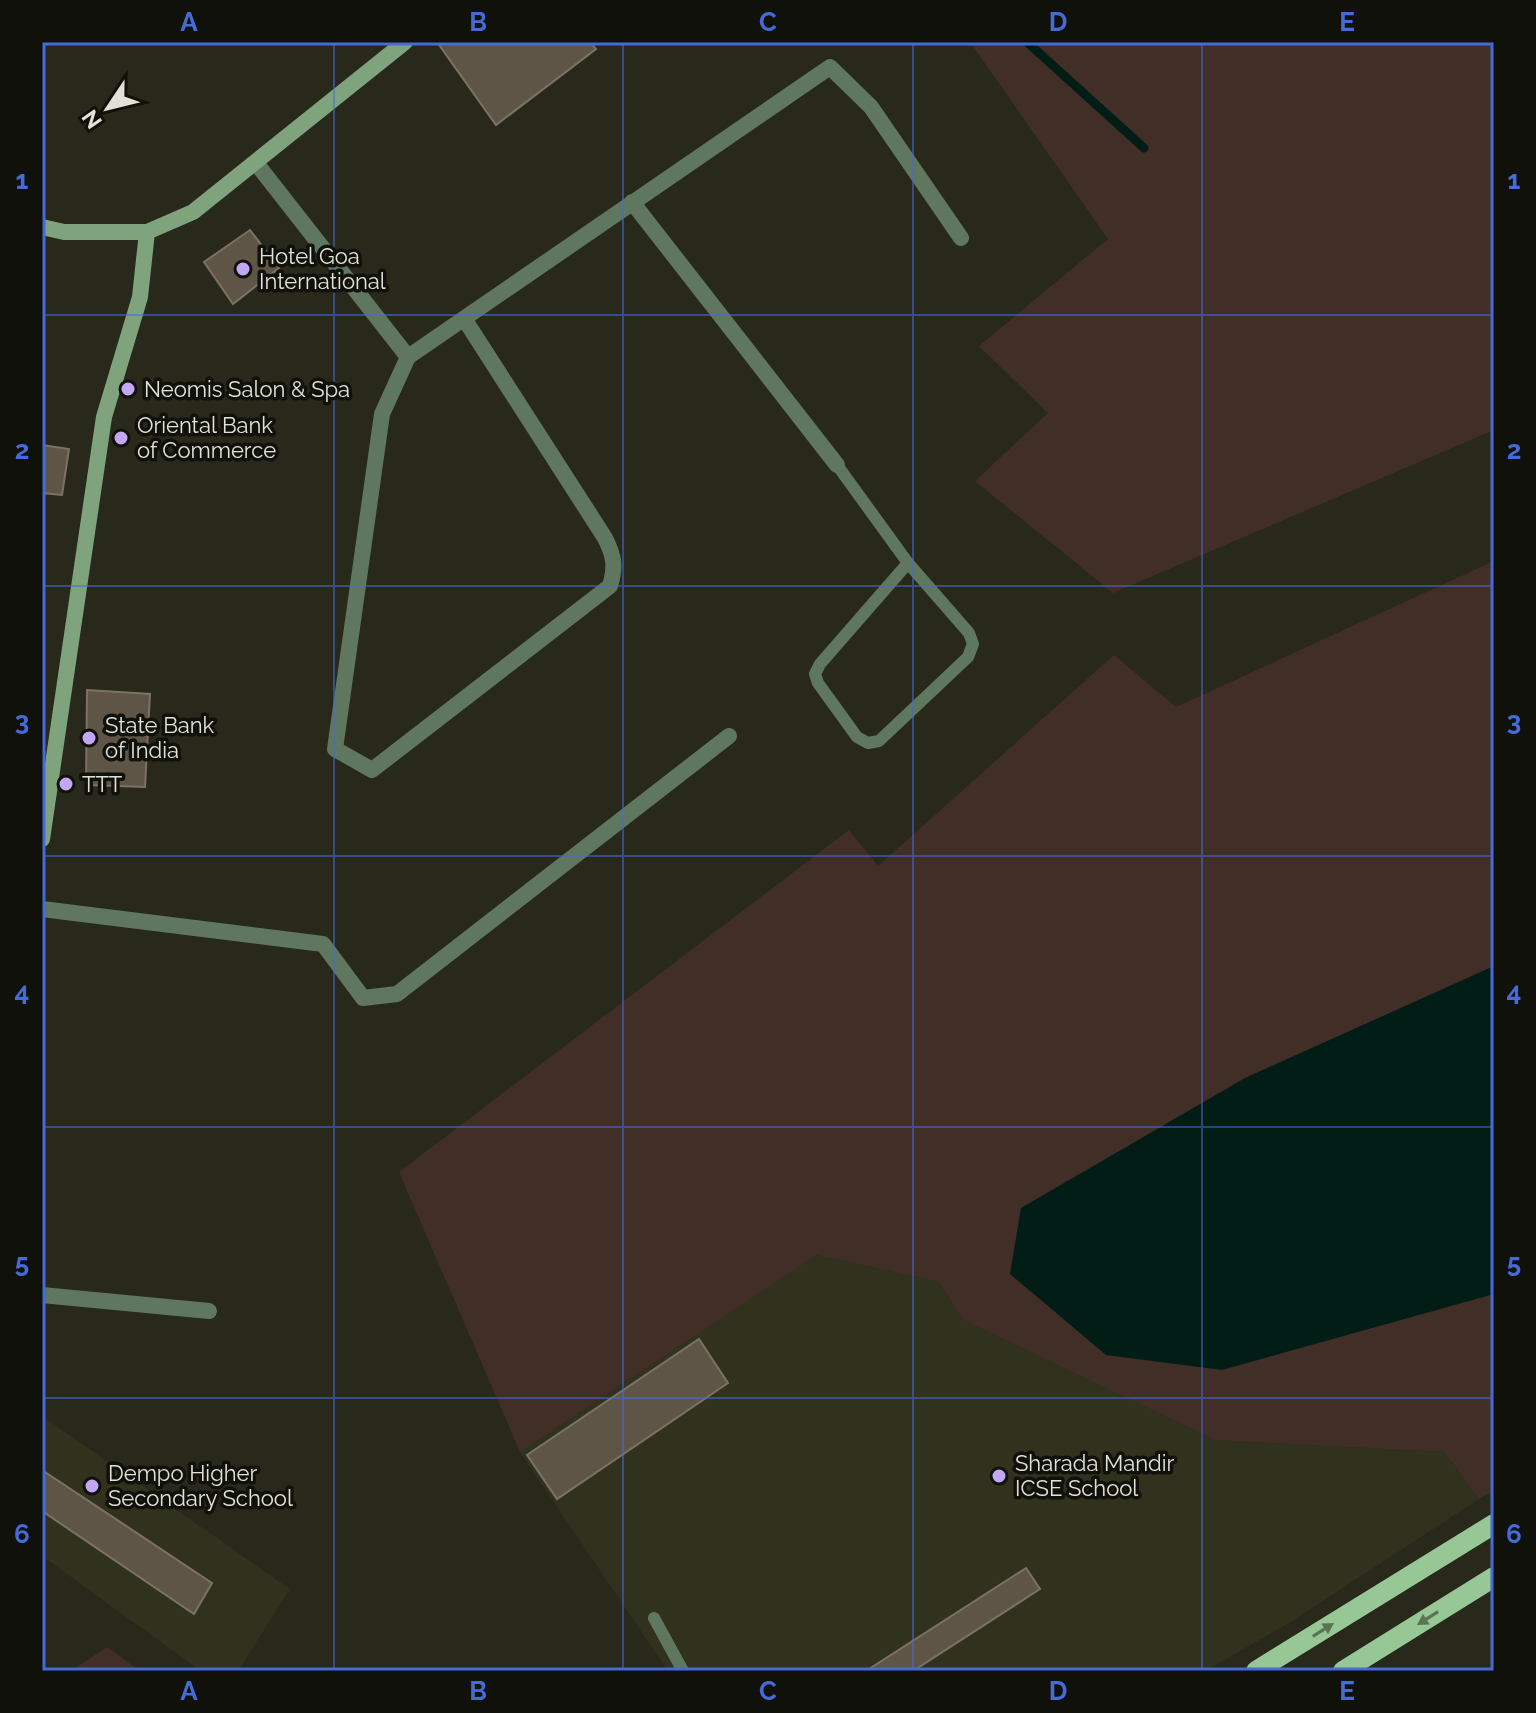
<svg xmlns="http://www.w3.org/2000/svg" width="1536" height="1713" font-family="Raleway,sans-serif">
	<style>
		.built { fill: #31321d }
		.green { fill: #402e27 }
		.water { fill: #021c16 }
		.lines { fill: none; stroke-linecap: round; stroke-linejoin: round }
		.stream { stroke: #021c16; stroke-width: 9 }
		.building { fill: #5f5547; stroke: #7c7264; stroke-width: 2 }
		.service { stroke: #60775f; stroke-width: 12 }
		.minor { stroke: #60775f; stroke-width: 16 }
		.secondary { stroke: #7fa47d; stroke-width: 16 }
		.primary { stroke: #96c794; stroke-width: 20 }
		.oneway { fill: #5a7556 }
		.grid { fill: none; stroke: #446bd8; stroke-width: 2; stroke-opacity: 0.55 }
		.poi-dot { fill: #c2a7f2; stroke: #11110b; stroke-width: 3 }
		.labels { text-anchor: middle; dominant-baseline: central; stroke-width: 7; stroke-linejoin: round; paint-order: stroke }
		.poi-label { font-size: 22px; fill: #e1e1d8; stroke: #11110b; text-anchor: start }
		.neatline { fill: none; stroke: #446bd8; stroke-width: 3 }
		.grid-label { font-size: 26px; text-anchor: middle; font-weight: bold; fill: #446bd8 }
	</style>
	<rect width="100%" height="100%" fill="#29291b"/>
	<path class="built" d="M817 1255 939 1282 963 1320 1215 1440 1444 1452 1479 1499 1289 1623 1205 1671H668L520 1452Z
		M42 1416 290 1589 238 1671H201L42 1556Z"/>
	<path class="green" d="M970 42H1494V430L1113 593 975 481 1048 413 979 346 1108 239Z
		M1494 561V1490L1479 1499 1444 1452 1215 1440 963 1320 939 1282 817 1255 520 1452 399 1172 849 830 878 866 1114 655 1176 707Z
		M107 1647 140 1671H71Z"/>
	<path class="water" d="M1494 966V1294L1222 1370 1106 1355 1010 1274 1021 1208 1245 1078Z"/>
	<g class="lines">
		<path class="stream" d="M1027 42 1144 148"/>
	</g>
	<path class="building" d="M437 42H590L596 49 496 125Z
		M250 230 279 268 233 304 204 262Z
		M42 445 69 449 62 495 42 493Z
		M87 690 150 694 145 787 86 785Z
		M699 1339 728 1383 557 1499 527 1455Z
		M42 1470 212 1583 194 1614 42 1511Z
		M1026 1568 1040 1589 913 1671H866Z"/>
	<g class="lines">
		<path class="service" d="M837 465 908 563 969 633 973 644 968 657 879 741 868 743 857 737 818 683 815 674 820 664 908 563
			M654 1618 683 1671"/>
		<path class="minor" d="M256 163 408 357
			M632 202 837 465
			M465 320 605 538C614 556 616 566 610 586L372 770 335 749 382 414 408 357 830 67 871 107 961 238
			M42 909 323 944 363 998 397 994 729 736
			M42 1295 209 1311"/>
		<path class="secondary" d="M42 227 64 232H147
			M42 839 104 417 140 297 147 232 193 212 405 42"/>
		<path class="primary" d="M1256 1671 1494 1524
			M1343 1671 1494 1577"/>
	</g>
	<defs><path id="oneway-solid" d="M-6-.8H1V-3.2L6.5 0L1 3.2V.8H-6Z" transform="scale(2)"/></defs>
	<g class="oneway">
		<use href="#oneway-solid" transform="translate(1428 1618) rotate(148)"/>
		<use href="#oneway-solid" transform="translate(1323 1630) rotate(-32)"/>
	</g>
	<path class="grid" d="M334 42V1671M623 42V1671M913 42V1671M1202 42V1671M42 315H1494M42 586H1494M42 856H1494M42 1127H1494M42 1398H1494"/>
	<g class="poi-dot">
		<circle cx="243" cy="269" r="8"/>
		<circle cx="128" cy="389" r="8"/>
		<circle cx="121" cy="438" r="8"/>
		<circle cx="89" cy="738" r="8"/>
		<circle cx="66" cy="784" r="8"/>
		<circle cx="999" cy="1476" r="8"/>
		<circle cx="92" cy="1486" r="8"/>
	</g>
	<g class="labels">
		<g class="poi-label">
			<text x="259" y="256">Hotel Goa<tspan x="259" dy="25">International</tspan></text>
			<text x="144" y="389">Neomis Salon &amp; Spa</text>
			<text x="137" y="425">Oriental Bank<tspan x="137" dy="25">of Commerce</tspan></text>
			<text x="105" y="725">State Bank<tspan x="105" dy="25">of India</tspan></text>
			<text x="82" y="784">TTT</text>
			<text x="1015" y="1463">Sharada Mandir<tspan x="1015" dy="25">ICSE School</tspan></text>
			<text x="108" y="1473">Dempo Higher<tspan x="108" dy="25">Secondary School</tspan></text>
		</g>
	</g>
	<rect width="1536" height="1713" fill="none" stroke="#11110b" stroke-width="88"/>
	<g transform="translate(108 108) rotate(235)" stroke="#11110b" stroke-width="6" paint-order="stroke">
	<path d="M0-6L14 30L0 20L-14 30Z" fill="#e1e1d8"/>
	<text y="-12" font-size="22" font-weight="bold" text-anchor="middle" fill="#e1e1d8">N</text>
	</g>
	<rect x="44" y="44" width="1448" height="1625" class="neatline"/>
	<g class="grid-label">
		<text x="189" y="31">A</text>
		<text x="478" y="31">B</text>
		<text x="768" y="31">C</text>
		<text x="1058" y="31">D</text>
		<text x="1347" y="31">E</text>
		<text x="22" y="189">1</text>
		<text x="1514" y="189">1</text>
		<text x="22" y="459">2</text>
		<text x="1514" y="459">2</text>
		<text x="22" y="730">3</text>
		<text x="1514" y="730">3</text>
		<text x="22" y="1001">4</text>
		<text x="1514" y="1001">4</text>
		<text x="22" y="1272">5</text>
		<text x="1514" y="1272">5</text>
		<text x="22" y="1543">6</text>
		<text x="1514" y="1543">6</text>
		<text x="189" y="1700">A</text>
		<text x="478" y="1700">B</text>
		<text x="768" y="1700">C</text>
		<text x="1058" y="1700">D</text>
		<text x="1347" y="1700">E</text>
	</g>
</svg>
